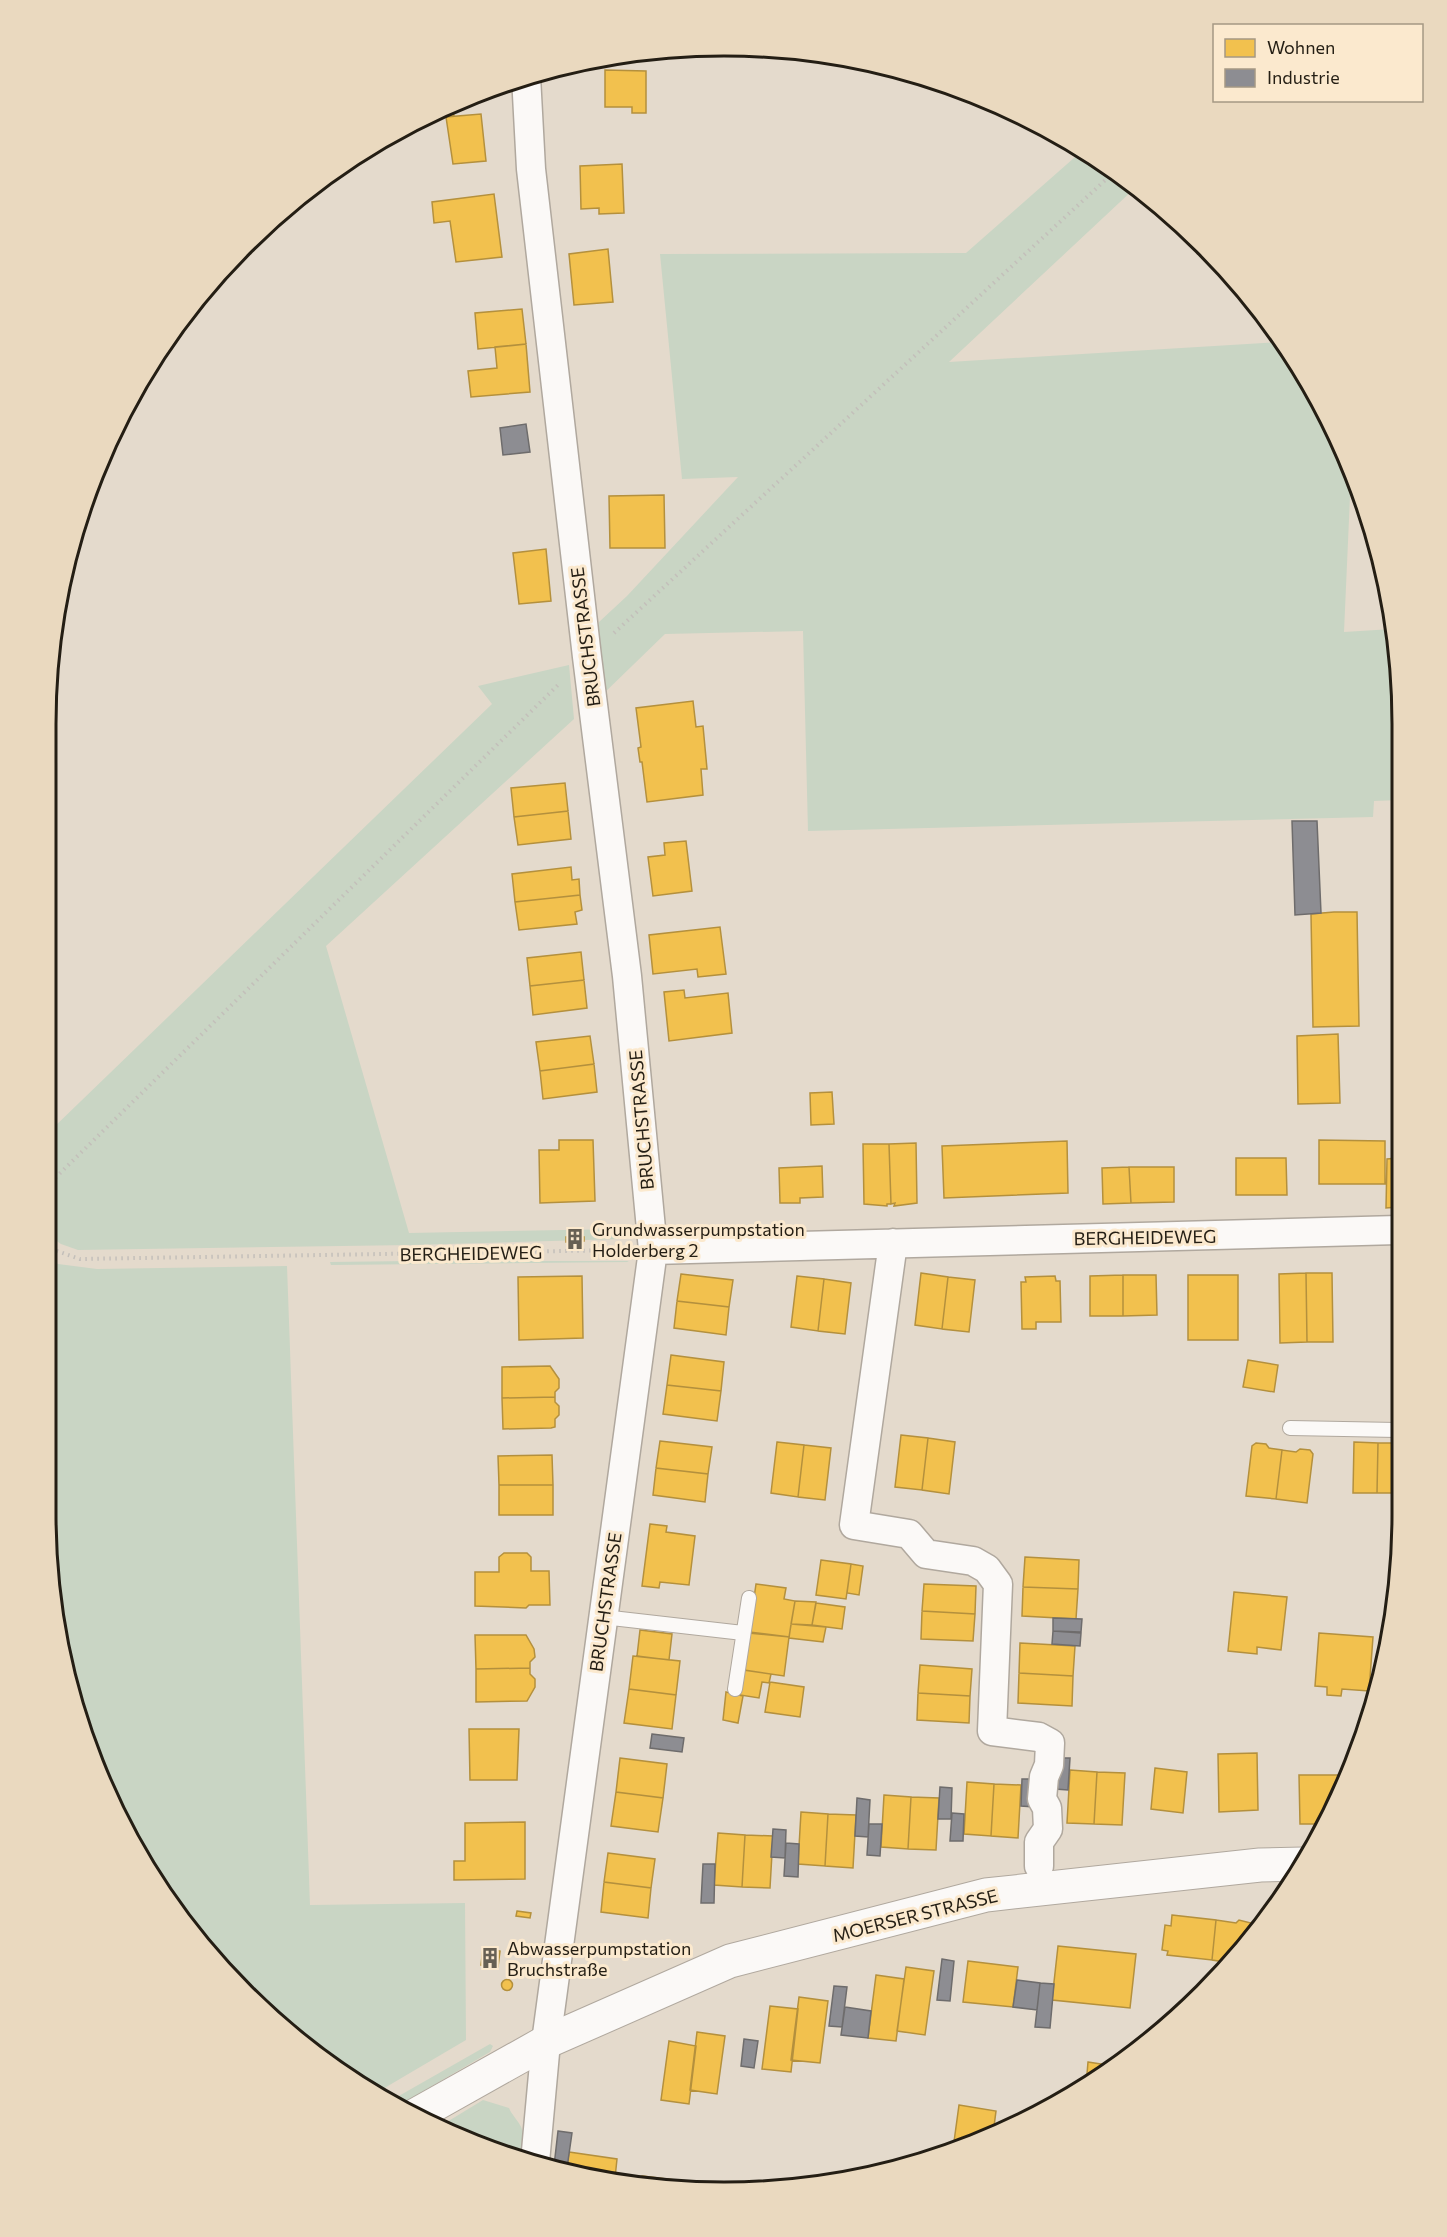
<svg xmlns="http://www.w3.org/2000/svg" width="1447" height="2237" font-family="Commissioner,sans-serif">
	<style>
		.green { fill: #c9d5c4 }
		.homes { fill: #f2c14e; stroke: #b4903d; stroke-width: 1.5 }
		.industry { fill: #8d8d92; stroke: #6e6c6c; stroke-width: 1.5 }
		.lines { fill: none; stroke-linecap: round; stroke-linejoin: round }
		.lane-casing { stroke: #b0a89e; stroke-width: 16 }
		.street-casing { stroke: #b0a89e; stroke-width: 31 }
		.secondary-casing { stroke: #b0a89e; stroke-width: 35 }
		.path { stroke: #c3bfba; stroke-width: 4; stroke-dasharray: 1.5 4.5; stroke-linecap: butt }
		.lane { stroke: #fbf9f7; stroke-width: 14 }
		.street { stroke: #fbf9f7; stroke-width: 28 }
		.secondary { stroke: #fbf9f7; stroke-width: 33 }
		.labels { text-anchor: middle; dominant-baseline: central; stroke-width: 6; stroke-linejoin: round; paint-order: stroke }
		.street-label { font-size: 18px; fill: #241e14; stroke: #fbe9ce }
		.poi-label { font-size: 18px; fill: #241e14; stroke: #fbe9ce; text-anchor: start }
		.rim { fill: none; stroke: #241e14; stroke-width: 3 }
	</style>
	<rect width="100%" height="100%" fill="#e4dacc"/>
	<path class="green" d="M1083 150 1135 188 949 362 1282 342 1332 424 1351 474 1344 632 1392 629 1401 679 1400 800 1374 801 1373 817 808 831 803 631 665 634 600 697 595 632 599 626V622L627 596 738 477 682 479 660 254 966 253Z
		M569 665 574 719 326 946 409 1233 618 1229 620 1239 412 1245 78 1250 61 1244 51 1237V1130L492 704 478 686Z
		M51 1259 58 1264 97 1269 287 1266 310 1905 465 1903 466 2040 376 2093 311 2052 243 1993 160 1891 81 1731 51 1602Z
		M411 1261H627L629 1262 331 1265 330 1262Z
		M490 2044 493 2046 490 2052 398 2106 390 2101Z
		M483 2100 509 2108C512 2115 516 2118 520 2125 526 2135 524 2148 524 2160L505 2156 437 2128Z"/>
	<path class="homes" d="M605 70 646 71V113H632V107H605Z
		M452 104 454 116 425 120V115Z
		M481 114 486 161 453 164 446 117Z
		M622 164 624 213 599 214V208L581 209 580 166Z
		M494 194 502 257 456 262 450 221 434 223 432 202Z
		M608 249 613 302 574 305 569 254Z
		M522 309 526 344 478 349 475 313Z
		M526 344 530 392 471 397 468 371 497 368 495 347Z
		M664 495 665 548H610L609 496Z
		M546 549 551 601 519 604 513 553Z
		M693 701 696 727 703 726 707 769H701L703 795 647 802 642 762H640L638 748 641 747 636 708Z
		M565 783 568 811 514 817 511 788Z
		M568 811 571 839 518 845 514 817Z
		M686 841 692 891 653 896 648 857 665 855 664 843Z
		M571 867 572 880 579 879 580 895 515 902 512 874Z
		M580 895 582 910 575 912 577 924 519 930 515 902Z
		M1334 912H1357L1359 1026 1313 1027 1311 914Z
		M720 927 726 974 698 977 697 969 653 974 649 935Z
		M581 952 584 980 530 986 527 958Z
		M584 980 587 1008 533 1015 530 986Z
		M684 990 685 998 728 993 732 1033 669 1041 664 992Z
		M1338 1034 1340 1103 1298 1104 1297 1036Z
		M590 1036 594 1064 540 1071 536 1042Z
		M594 1064 597 1092 543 1099 540 1071Z
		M832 1092 834 1124 811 1125 810 1093Z
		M559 1140H593L595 1201 540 1203 539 1150H559Z
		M1319 1140 1385 1141V1184H1319Z
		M1067 1141 1068 1193 944 1198 942 1146Z
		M916 1143 917 1203 894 1206 895 1203 891 1204 889 1144Z
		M863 1144H889L891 1204H887V1206L864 1204Z
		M1236 1158H1286L1287 1195H1236Z
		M1398 1158V1207L1386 1208 1387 1159Z
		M822 1166 823 1197 800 1198V1203H780L779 1168Z
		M1129 1167H1174V1202L1131 1203Z
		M1129 1167 1131 1203 1103 1204 1102 1168Z
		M566 1237H584V1241L566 1242Z
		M921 1273 948 1277 942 1329 915 1325Z
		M1306 1273 1307 1342 1280 1343 1279 1274Z
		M1306 1273H1332L1333 1342H1307Z
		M681 1274 733 1280 729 1307 677 1301Z
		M1123 1275H1156L1157 1315 1123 1316Z
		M1123 1275V1316H1090V1276Z
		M1188 1275H1238V1340H1188Z
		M582 1276 583 1338 519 1340 518 1277Z
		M797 1276 824 1279 818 1331 791 1327Z
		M1055 1276 1056 1281H1060L1061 1322H1036V1329H1022L1021 1282H1026L1025 1277Z
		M948 1277 975 1280 969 1332 942 1329Z
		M824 1279 851 1283 845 1334 818 1331Z
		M677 1301 729 1307 726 1335 674 1328Z
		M671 1355 724 1362 721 1391 667 1385Z
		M1248 1360 1278 1365 1274 1392 1243 1387Z
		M550 1366 559 1379V1388L555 1392V1397L502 1398V1367Z
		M667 1385 721 1391 717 1421 663 1414Z
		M555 1397V1402L559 1406V1415L555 1419V1427L551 1428 503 1429 502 1398Z
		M901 1435 928 1438 922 1490 895 1487Z
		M928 1438 955 1442 949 1494 922 1490Z
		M660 1441 712 1447 708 1474 656 1468Z
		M777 1442 804 1445 798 1497 771 1493Z
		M1354 1442 1378 1443 1377 1493H1353Z
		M1256 1443 1266 1444 1269 1448 1282 1450 1276 1499 1246 1496 1252 1446Z
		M1378 1443H1397V1493H1377Z
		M804 1445 831 1448 825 1500 798 1497Z
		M1300 1449 1310 1450 1313 1454 1307 1503 1276 1499 1282 1450 1296 1452Z
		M552 1455 553 1485H499L498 1456Z
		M656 1468 708 1474 705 1502 653 1495Z
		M499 1485H553V1515H499Z
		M650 1524 667 1526 666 1532 695 1536 689 1585 660 1582 659 1588 642 1586Z
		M504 1553H527L531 1557V1571H549L550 1605H529L526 1608 475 1606V1572H499V1557Z
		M1025 1557 1079 1560 1078 1589 1023 1587Z
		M821 1560 851 1564 846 1599 816 1595Z
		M851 1564 863 1566 859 1595 847 1593Z
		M756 1584 786 1588 784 1599 795 1601 789 1637 749 1633Z
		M924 1584 976 1586 975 1614 922 1611Z
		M1023 1587 1078 1589 1076 1619 1022 1616Z
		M1234 1592 1287 1597 1281 1650 1257 1647V1654L1228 1651Z
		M795 1601 816 1602 812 1625 791 1624Z
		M816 1603 845 1607 842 1629 812 1625Z
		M922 1611 975 1614 973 1641 921 1639Z
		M791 1624 826 1627 823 1642 789 1638Z
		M640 1630 672 1634 669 1660 637 1656Z
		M749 1632 789 1637 784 1676 744 1670Z
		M1319 1633 1373 1637 1369 1691 1342 1689 1341 1696 1327 1695V1687L1315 1686Z
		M475 1635H526L534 1649 535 1657 530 1662V1668L476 1669Z
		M1020 1643 1075 1646 1073 1676 1019 1673Z
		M633 1656 680 1661 676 1695 629 1689Z
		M920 1665 972 1669 970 1696 918 1693Z
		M530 1668V1674L535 1679V1687L527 1701 476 1702V1669Z
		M744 1670 771 1674 769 1683 762 1682 759 1698 740 1695Z
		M1019 1673 1073 1676 1072 1706 1018 1703Z
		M770 1682 804 1687 800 1717 765 1712Z
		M629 1689 676 1695 672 1729 624 1723Z
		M726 1692 743 1696 738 1723 723 1720Z
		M918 1693 970 1696 969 1723 917 1720Z
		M469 1729H519L517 1780H470Z
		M1257 1753 1258 1810 1219 1812 1218 1754Z
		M620 1758 667 1764 663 1798 616 1792Z
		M1155 1768 1187 1772 1183 1813 1151 1809Z
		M1070 1770 1097 1772 1094 1824 1067 1823Z
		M1097 1772 1125 1773 1122 1825 1094 1824Z
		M1299 1775H1347V1779L1325 1824H1300Z
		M967 1782 994 1784 991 1836 964 1834Z
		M994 1784 1021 1785 1018 1838 991 1836Z
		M616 1792 663 1798 658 1832 611 1826Z
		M884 1795 911 1797 908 1849 881 1847Z
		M911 1797 939 1798 936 1850 908 1849Z
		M801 1812 828 1814 825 1866 798 1864Z
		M828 1814 856 1815 853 1868 825 1866Z
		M525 1822V1879L454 1880V1861H465V1823Z
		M718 1833 745 1835 742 1887 714 1885Z
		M745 1835 773 1836 770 1888 742 1887Z
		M608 1853 655 1859 651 1888 604 1882Z
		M604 1882 651 1888 648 1918 601 1912Z
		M517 1911 531 1913 530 1918 516 1916Z
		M1172 1915 1216 1920 1212 1960 1167 1955 1168 1951 1162 1950 1165 1925 1171 1926Z
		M1216 1920 1236 1923 1239 1920 1255 1924 1254 1933 1232 1963 1212 1960Z
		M1058 1946 1136 1954 1130 2008 1052 2000Z
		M483 1948 500 1951 498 1967 481 1965Z
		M968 1961 1018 1967 1013 2007 963 2002Z
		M906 1967 934 1971 925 2035 897 2031Z
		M876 1975 904 1979 896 2041 868 2038Z
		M501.5 1985a5.5 5.5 0 1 1 11 0a5.5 5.5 0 1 1-11 0Z
		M799 1997 828 2001 820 2063 791 2060Z
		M770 2006 798 2009 791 2072 762 2069Z
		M697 2032 725 2036 717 2094 690 2090Z
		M669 2041 696 2046 689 2104 661 2100Z
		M1088 2062 1114 2066 1100 2078 1086 2086Z
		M959 2105 996 2111 993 2134 953 2149Z
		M569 2152 617 2159 615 2178 567 2168Z
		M642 2176 691 2182 690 2190 679 2191 641 2183Z"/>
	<path class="industry" d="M526 424 530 452 503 455 500 428Z
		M1292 821H1317L1321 913 1295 915Z
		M1053 1618 1082 1619 1081 1632 1053 1631Z
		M1053 1631 1081 1633 1080 1646 1052 1644Z
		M652 1734 684 1738 682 1752 650 1748Z
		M1057 1758H1070L1068 1790 1055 1789Z
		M1022 1779H1035L1034 1807 1021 1806Z
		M940 1787 952 1788 951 1819H938Z
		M857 1798 870 1800 868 1837 855 1836Z
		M952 1813 964 1814 963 1841H950Z
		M869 1824H882L880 1856 867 1855Z
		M773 1829 786 1830 785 1858 771 1857Z
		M786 1843 799 1844 798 1877 784 1876Z
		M703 1864H715L714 1903H701Z
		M942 1959 954 1961 950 2001 937 2000Z
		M1017 1980 1040 1983 1037 2010 1013 2007Z
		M1040 1983 1054 1984 1050 2028 1035 2027Z
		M834 1986 847 1987 842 2027 829 2026Z
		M845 2007 871 2011 868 2038 841 2035Z
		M744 2039 758 2041 754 2068 741 2066Z
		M558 2131 572 2133 567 2168 554 2166Z"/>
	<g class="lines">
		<defs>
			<path id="lane" d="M1290 1428 1397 1430
				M603 1617 743 1633
				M735 1689 749 1598"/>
			<path id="street" d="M526 76 531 169 587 657 627 976 653 1250 546 2042 535 2162
				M893 1243 854 1525 909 1534 926 1554 973 1561 987 1569 998 1584 992 1731 1039 1737 1050 1743 1049 1765 1044 1777 1042 1799 1047 1808 1048 1829 1039 1842V1866
				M653 1250 1398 1230"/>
			<path id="secondary" d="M414 2116 546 2042 730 1961 986 1895 1260 1865 1303 1864"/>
		</defs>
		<use href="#lane" class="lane-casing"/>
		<use href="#street" class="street-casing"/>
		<use href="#secondary" class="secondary-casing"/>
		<path class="path" d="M614 633 1114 172
			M51 1182 560 683
			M51 1249 80 1259 624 1250"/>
		<use href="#lane" class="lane"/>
		<use href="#street" class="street"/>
		<use href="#secondary" class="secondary"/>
	</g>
	<defs>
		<symbol id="building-bare" viewBox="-9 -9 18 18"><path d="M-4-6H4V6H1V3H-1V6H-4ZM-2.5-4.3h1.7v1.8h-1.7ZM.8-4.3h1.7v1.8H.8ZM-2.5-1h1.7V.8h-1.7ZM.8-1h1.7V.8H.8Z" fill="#676054" stroke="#fbe9ce" stroke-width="2.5" paint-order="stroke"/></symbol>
	</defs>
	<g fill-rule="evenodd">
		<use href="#building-bare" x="560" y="1224" width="30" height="30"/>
		<use href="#building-bare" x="475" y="1943" width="30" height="30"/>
	</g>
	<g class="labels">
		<g class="street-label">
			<text transform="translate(585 637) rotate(-97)">BRUCHSTRASSE</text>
			<text transform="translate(641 1120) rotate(-95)">BRUCHSTRASSE</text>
			<text transform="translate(1145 1237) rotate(-1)">BERGHEIDEWEG</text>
			<text transform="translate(471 1253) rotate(-1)">BERGHEIDEWEG</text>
			<text transform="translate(605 1602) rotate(-82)">BRUCHSTRASSE</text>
			<text transform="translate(915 1915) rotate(-14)">MOERSER STRASSE</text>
		</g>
		<g class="poi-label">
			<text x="592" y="1229">Grundwasserpumpstation<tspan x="592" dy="21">Holderberg 2</tspan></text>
			<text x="507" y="1948">Abwasserpumpstation<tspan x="507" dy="21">Bruchstraße</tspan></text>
		</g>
	</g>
	<path d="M0 0H1447V2237H0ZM724 56H724A668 668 0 0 1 1392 724V1514A668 668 0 0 1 724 2182H724A668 668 0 0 1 56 1514V724A668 668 0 0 1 724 56Z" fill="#ead9bf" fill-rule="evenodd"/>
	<path class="rim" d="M724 56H724A668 668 0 0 1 1392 724V1514A668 668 0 0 1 724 2182H724A668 668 0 0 1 56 1514V724A668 668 0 0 1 724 56Z"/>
	<rect x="1213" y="24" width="210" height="78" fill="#fbe9ce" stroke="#a59884" stroke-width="1.5"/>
	<rect x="1225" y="39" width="30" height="18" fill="#f2c14e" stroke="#a59884" stroke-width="1.5"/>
	<text x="1267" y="54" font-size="18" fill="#241e14">Wohnen</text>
	<rect x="1225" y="69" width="30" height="18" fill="#8d8d92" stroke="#a59884" stroke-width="1.5"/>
	<text x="1267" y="84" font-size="18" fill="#241e14">Industrie</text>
</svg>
